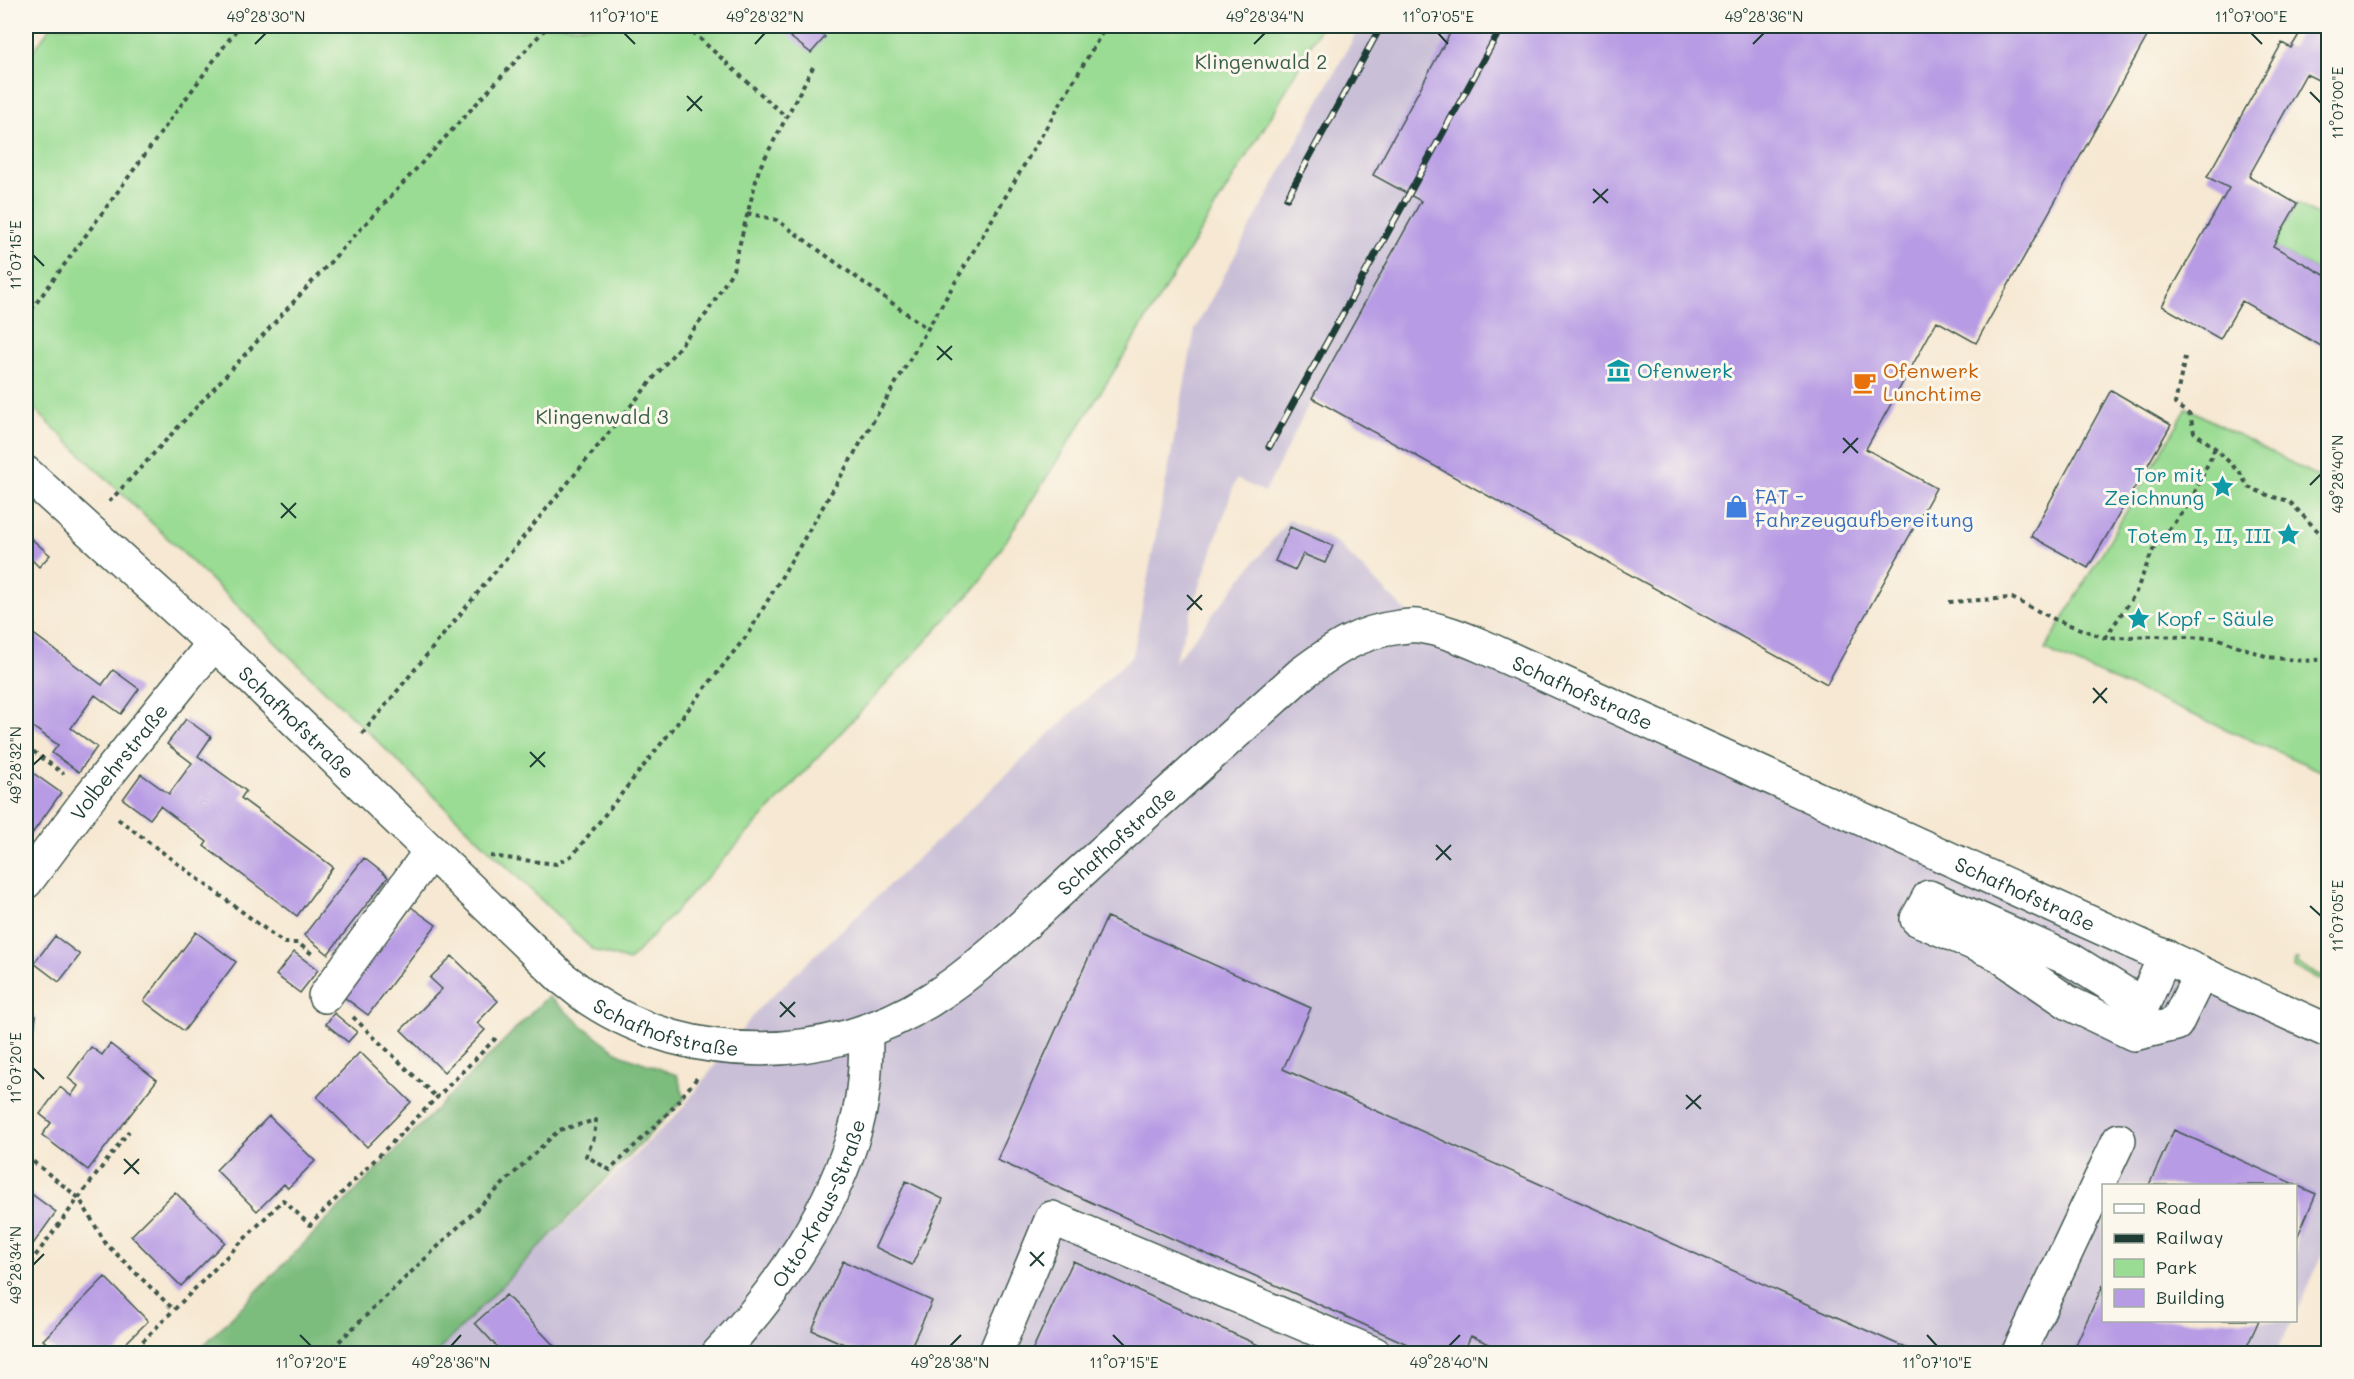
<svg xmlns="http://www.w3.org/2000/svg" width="2354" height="1379" font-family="Mali,sans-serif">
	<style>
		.industrial { fill: #c9bfd7 }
		.green { fill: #9adc93; stroke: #5c8c64; stroke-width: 1.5 }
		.forest { fill: #7bbc7d; stroke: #4d7c58; stroke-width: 1.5 }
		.building { fill: #b79be4 }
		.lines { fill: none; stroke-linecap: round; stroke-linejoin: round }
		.minor-casing { stroke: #3f574c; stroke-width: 36 }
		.path { stroke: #3f574c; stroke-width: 4; stroke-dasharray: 4.5 4.5; stroke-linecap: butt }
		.minor { stroke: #fff; stroke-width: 33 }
		.rail-casing { stroke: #1f3d34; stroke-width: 7 }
		.rail { stroke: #fbf7ec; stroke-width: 4.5; stroke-dasharray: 14; stroke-linecap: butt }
		.ticks { fill: none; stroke: #1f3d34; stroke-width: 2 }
		.labels { text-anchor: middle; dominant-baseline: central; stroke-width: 6; stroke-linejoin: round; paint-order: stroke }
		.park-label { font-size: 20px; fill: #385d47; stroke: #fbf7ec }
		.culture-label { font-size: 20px; fill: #0d838f; stroke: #fbf7ec; text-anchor: start }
		.food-label { font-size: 20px; fill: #c56008; stroke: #fbf7ec; text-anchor: start }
		.shop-label { font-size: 20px; fill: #366cbe; stroke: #fbf7ec; text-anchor: start }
		.street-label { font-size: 20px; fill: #1f3d34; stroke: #fbf7ec }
		.neatline { fill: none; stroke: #1f3d34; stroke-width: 2 }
		.ticks-label { font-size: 15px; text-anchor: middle; fill: #1f3d34 }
	</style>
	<rect width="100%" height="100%" fill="#fbf7ec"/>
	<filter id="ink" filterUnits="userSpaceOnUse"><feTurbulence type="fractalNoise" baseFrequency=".0167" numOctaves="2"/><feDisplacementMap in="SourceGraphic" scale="12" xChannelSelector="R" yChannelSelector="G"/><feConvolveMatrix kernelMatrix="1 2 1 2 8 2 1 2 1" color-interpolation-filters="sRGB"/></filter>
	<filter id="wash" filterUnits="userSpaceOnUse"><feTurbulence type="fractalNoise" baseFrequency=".008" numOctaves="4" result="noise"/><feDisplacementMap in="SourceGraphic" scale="24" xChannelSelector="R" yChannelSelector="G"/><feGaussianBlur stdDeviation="1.35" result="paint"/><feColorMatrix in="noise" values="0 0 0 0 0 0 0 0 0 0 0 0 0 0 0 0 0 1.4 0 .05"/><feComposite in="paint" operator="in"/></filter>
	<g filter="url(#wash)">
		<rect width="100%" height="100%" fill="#f6e8d2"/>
		<path class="industrial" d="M1360 26H1519L1312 398 1265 492 1236 479 1174 663 1289 519 1336 542 1433 638 2328 1044V1243L2296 1313V1186H2104V1320L2292 1321 2276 1353 431 1354 681 1110 757 1010 1133 655 1195 329Z"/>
		<path class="green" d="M51 26H1321L1275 110 1118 365 978 585 629 961 593 950 26 401V61Z
			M2297 204 2328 221V260L2321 273 2273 246Z
			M2187 408 2328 482V774L2045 650Z
			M2295 960H2298V965L2328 979V983L2294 968Z"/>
		<path class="forest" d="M548 996 584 1027 620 1054 677 1075 685 1098 436 1353H196Z"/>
		<g id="blocks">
			<path class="building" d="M776 26H818L815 30 825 37 811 53Z
				M1454 26H2153L1976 343 1937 321 1866 449 1936 488 1827 684 1312 398 1421 201 1373 175Z
				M2304 26H2328V66L2320 81 2306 74 2249 176 2297 204 2273 246 2328 277V350L2242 301 2220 339 2162 306 2229 188 2207 177 2282 43 2291 48Z
				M2111 390 2171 425 2088 568 2031 536Z
				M1290 527 1333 546 1325 563 1303 554 1295 570 1275 561Z
				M27 535 50 555 39 567 26 554Z
				M26 618 35 625 31 632 102 685 113 670 139 689 121 714 95 695 71 728 97 747 79 772 52 753 58 745 26 722Z
				M186 719 211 737 198 756 246 791 241 798 333 867 297 916 204 846 207 842 160 806 150 819 123 799 141 774 169 794 192 763 167 744Z
				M26 768 61 793 29 838 26 836Z
				M364 858 388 877 328 954 304 935Z
				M411 907 436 925 368 1015 344 997Z
				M1107 917 1311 1008 1283 1069 1917 1353H1510L1471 1336 1463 1353H1427L997 1160Z
				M196 932 236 962 184 1031 144 1001Z
				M55 936 80 955 59 982 34 963Z
				M294 952 318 970 300 993 276 975Z
				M452 956 498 1001 477 1023 485 1030 444 1072 401 1030 442 989 430 978Z
				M334 1013 357 1032 348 1042 326 1024Z
				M26 1015 36 1016 34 1033 26 1032Z
				M110 1044 157 1080 88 1170 42 1135 51 1123 40 1114 60 1087 71 1096 78 1086 68 1078 91 1047 102 1055Z
				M360 1052 411 1102 367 1147 317 1097Z
				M269 1116 315 1161 288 1188 284 1184 257 1211 216 1170Z
				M2174 1130 2316 1194 2296 1240 2295 1185H2149Z
				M906 1181 943 1199 912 1265 875 1247Z
				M26 1190 56 1212 26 1254Z
				M175 1192 225 1242 181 1286 131 1236Z
				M843 1261 932 1301 908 1353H864L812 1330Z
				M1073 1261 1276 1353H1031Z
				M105 1277 148 1321 116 1353H57L43 1340Z
				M2103 1285 2104 1320H2259L2244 1353H2072Z
				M506 1295 561 1353H503L475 1323Z"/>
		</g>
	</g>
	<g filter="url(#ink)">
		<use href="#blocks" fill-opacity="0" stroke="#3f574c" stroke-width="1.5"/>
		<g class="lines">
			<defs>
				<g id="minor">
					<path id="s1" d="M26 473 243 670 562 978C572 985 581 993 591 1000 692 1066 829 1064 930 1000 987 964 1035 913 1085 868 1157 803 1229 739 1301 674 1333 650 1358 632 1400 627 1406 626 1412 625 1418 626 1441 629 1463 638 1484 647L2328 1031"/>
					<path id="s2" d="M26 882 92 794 214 643"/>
					<path d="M2165 956 2143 1005 2071 960 1929 897 1917 919 1996 953 2069 1003 2134 1034 2176 1024 2201 973"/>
					<path d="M325 996 430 852"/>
					<path id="s3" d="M718 1354C778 1292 835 1207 857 1123 865 1093 866 1062 866 1031"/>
					<path d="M995 1354 1052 1218 1375 1354"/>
					<path d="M2018 1354 2119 1140"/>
				</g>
			</defs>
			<use href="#minor" class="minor-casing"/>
			<path class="path" d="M686 26 786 117
				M747 213 777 220 928 329
				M26 317 239 26
				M2185 357 2175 404 2190 415 2194 432 2215 448 2240 473 2248 487 2270 496 2289 501 2328 542
				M109 502 548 26
				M1949 602 2012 598 2056 620 2105 638 2153 636 2216 638 2268 657 2303 661 2328 659
				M2105 638 2135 594 2153 550 2191 501 2215 448
				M362 734 707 313 733 270 759 169 813 67
				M26 746 64 774
				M118 819 284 943H298L312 954
				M490 856 556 864 573 855 748 634 1106 26
				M353 1017 437 1098
				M26 1156 79 1198 106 1244 173 1309
				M30 1263 129 1131
				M130 1354 283 1200 310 1225 498 1036
				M326 1354 559 1130 596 1120 594 1138 586 1156 610 1170 671 1110 697 1078"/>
			<use href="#minor" class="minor"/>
			<defs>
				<path id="rail" d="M1287 198 1381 26
					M1269 447 1502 26"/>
			</defs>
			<use href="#rail" class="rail-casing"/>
			<use href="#rail" class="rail"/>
		</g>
	</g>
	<path class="ticks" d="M624 33 635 44M1438 33 1448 44M2251 33 2262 44M255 44 266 33M755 44 765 33M1254 44 1265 33M1753 44 1764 33M2310 92 2321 103M687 96 702 111M687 111 702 96M1593 189 1608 203M1593 203 1608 189M33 255 44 266M937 346 952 360M937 360 952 346M1843 438 1858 453M1843 453 1858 438M2310 485 2321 474M281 503 296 518M281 518 296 503M1187 595 1202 610M1187 610 1202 595M2093 688 2107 703M2093 703 2107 688M530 752 545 767M33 765 44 755M530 767 545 752M1436 845 1451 860M1436 860 1451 845M2310 906 2321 916M780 1002 795 1017M780 1017 795 1002M33 1068 44 1079M1686 1095 1701 1109M1686 1109 1701 1095M124 1159 139 1174M124 1174 139 1159M1030 1252 1044 1266M33 1265 44 1254M1030 1266 1044 1252M300 1335 311 1346M1113 1335 1124 1346M1927 1335 1937 1346M451 1346 461 1335M950 1346 961 1335M1449 1346 1460 1335"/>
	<defs>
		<symbol id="museum-bare" viewBox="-9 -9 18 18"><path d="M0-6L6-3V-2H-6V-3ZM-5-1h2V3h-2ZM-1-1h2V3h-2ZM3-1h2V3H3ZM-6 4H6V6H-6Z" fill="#0f9aa8" stroke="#fbf7ec" stroke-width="2.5" paint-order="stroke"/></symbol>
		<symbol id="cafe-bare" viewBox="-9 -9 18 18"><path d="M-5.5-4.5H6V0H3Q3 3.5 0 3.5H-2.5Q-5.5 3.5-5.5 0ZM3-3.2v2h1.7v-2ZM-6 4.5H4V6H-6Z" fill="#e8710a" stroke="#fbf7ec" stroke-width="2.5" paint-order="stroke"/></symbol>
		<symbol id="sight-bare" viewBox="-9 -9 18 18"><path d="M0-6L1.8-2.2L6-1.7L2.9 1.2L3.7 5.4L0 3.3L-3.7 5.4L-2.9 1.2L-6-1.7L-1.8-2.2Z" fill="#0f9aa8" stroke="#fbf7ec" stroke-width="2.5" paint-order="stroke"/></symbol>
		<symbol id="shop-bare" viewBox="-9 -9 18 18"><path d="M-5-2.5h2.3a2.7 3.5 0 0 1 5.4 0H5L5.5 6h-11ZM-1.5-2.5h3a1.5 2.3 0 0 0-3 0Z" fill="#3f7fe0" stroke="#fbf7ec" stroke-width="2.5" paint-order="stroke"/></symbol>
	</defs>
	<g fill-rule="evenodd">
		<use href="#museum-bare" x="1602" y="354" width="33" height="33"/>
		<use href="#cafe-bare" x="1848" y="366" width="33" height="33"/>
		<use href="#sight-bare" x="2206" y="470" width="33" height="33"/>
		<use href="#shop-bare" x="1720" y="490" width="33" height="33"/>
		<use href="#sight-bare" x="2272" y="518" width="33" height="33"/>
		<use href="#sight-bare" x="2122" y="602" width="33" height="33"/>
	</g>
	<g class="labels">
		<g class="park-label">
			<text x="1261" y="61">Klingenwald 2</text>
			<text x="602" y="416">Klingenwald 3</text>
		</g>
		<g class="culture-label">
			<text x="1637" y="370">Ofenwerk</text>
			<text x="2204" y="474" text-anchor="end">Tor mit<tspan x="2204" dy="23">Zeichnung</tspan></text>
			<text x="2271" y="535" text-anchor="end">Totem I, II, III</text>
			<text x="2157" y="618">Kopf - Säule</text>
		</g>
		<g class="food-label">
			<text x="1883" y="370">Ofenwerk<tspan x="1883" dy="23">Lunchtime</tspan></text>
		</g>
		<g class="shop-label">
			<text x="1755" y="496">FAT -<tspan x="1755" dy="23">Fahrzeugaufbereitung</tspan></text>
		</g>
		<g class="street-label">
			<text stroke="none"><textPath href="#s1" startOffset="1932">Schafhofstraße</textPath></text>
			<text stroke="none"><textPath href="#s1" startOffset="368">Schafhofstraße</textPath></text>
			<text stroke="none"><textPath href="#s2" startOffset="152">Volbehrstraße</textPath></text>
			<text stroke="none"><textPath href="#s1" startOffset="1376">Schafhofstraße</textPath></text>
			<text stroke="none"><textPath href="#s1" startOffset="2418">Schafhofstraße</textPath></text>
			<text stroke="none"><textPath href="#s1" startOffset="854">Schafhofstraße</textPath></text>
			<text stroke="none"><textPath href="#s3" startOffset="183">Otto-Kraus-Straße</textPath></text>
		</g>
	</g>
	<rect width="2354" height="1379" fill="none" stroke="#fbf7ec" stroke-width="66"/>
	<rect x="2102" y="1184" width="195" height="138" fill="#fbf7ec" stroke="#a3ada2" stroke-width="1.5"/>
	<rect x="2114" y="1204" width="30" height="9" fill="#ffffff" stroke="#a3ada2" stroke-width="1.5"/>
	<text x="2156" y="1214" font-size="18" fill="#1f3d34">Road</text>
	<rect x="2114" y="1234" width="30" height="9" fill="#1f3d34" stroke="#a3ada2" stroke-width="1.5"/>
	<text x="2156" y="1244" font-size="18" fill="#1f3d34">Railway</text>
	<rect x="2114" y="1259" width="30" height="18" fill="#9adc93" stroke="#a3ada2" stroke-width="1.5"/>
	<text x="2156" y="1274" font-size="18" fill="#1f3d34">Park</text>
	<rect x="2114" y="1289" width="30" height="18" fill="#b79be4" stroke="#a3ada2" stroke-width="1.5"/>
	<text x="2156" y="1304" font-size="18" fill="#1f3d34">Building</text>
	<rect x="33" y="33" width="2288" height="1313" class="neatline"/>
	<g class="ticks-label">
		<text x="266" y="22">49°28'30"N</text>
		<text x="624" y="22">11°07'10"E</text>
		<text x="765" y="22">49°28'32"N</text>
		<text x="1265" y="22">49°28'34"N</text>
		<text x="1438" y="22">11°07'05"E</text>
		<text x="1764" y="22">49°28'36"N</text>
		<text x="2251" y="22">11°07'00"E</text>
		<text transform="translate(2338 103) rotate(-90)" y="5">11°07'00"E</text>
		<text transform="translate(16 255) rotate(-90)" y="5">11°07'15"E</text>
		<text transform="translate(2338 474) rotate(-90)" y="5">49°28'40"N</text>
		<text transform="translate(16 765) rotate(-90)" y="5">49°28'32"N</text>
		<text transform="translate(2338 916) rotate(-90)" y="5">11°07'05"E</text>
		<text transform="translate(16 1068) rotate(-90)" y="5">11°07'20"E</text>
		<text transform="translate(16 1265) rotate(-90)" y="5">49°28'34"N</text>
		<text x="311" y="1368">11°07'20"E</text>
		<text x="451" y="1368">49°28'36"N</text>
		<text x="950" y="1368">49°28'38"N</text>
		<text x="1124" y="1368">11°07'15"E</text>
		<text x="1449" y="1368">49°28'40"N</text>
		<text x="1937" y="1368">11°07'10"E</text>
	</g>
</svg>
